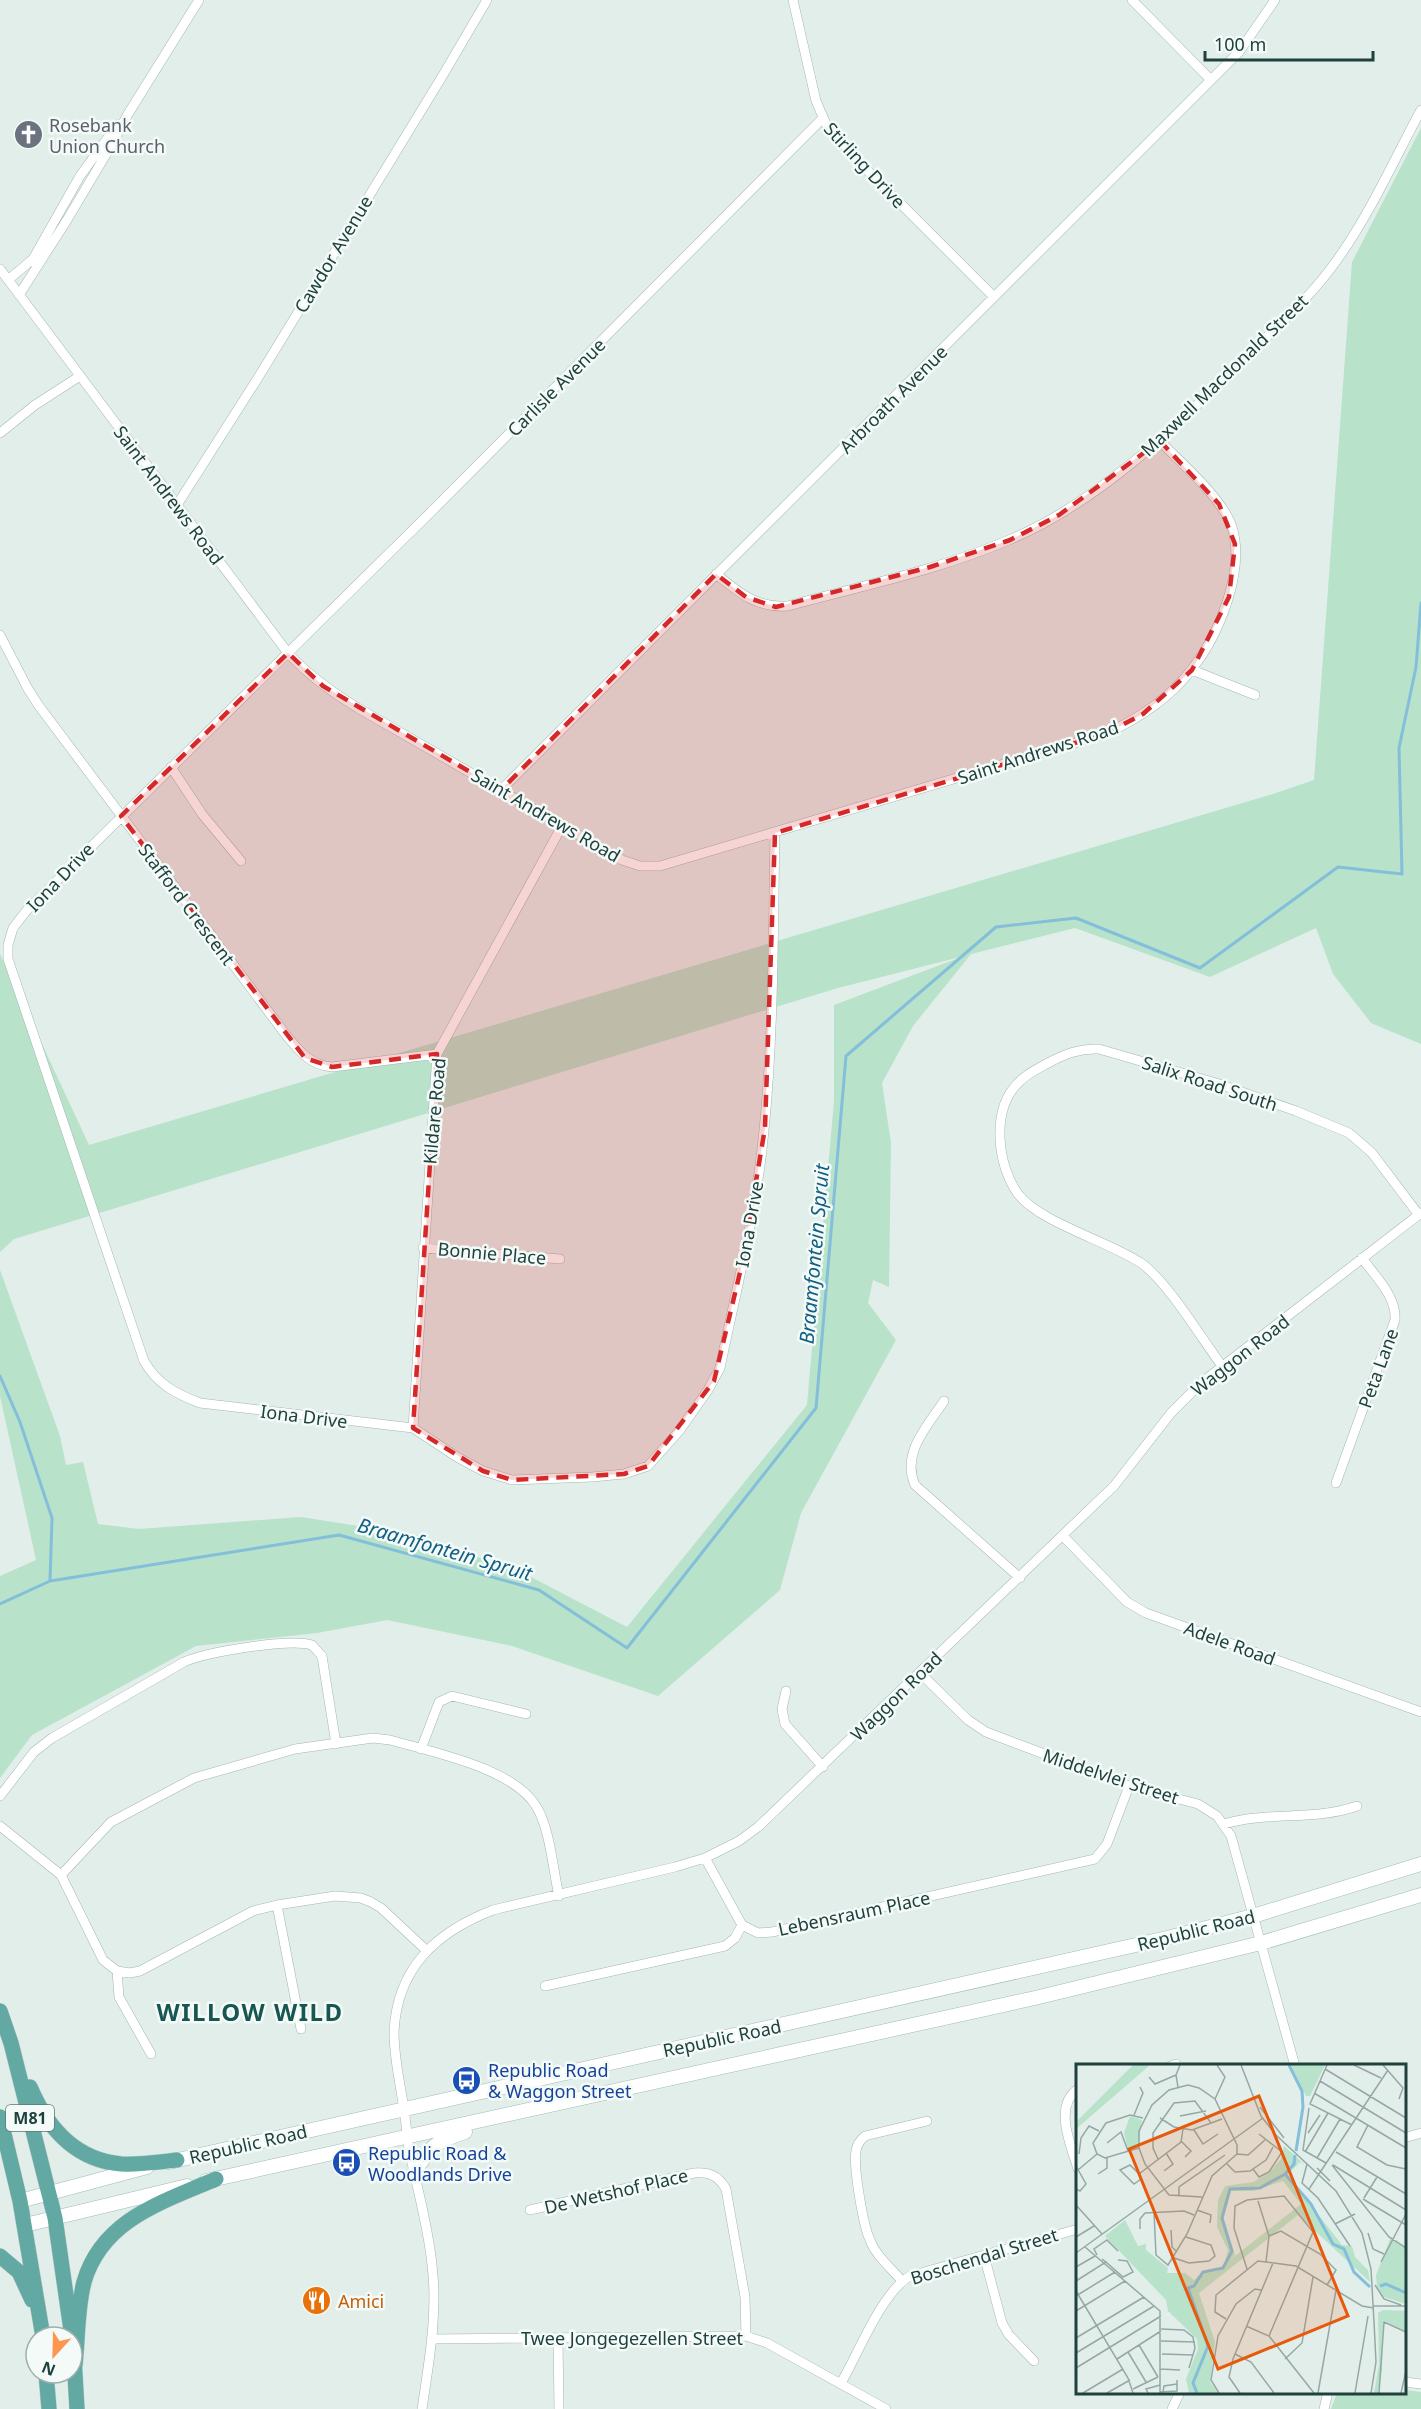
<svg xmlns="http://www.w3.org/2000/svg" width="1421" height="2409" font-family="'Noto Sans',sans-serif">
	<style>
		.green { fill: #b8e2ca }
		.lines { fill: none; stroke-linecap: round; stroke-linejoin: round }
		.stream { stroke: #83bfda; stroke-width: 3 }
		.street-casing { stroke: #a4b7b3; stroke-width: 10 }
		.secondary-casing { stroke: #9fbbb6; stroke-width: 15 }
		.primary-casing { stroke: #c0cac9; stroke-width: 16 }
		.street { stroke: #fff; stroke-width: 9 }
		.secondary { stroke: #fff; stroke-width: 14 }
		.primary { stroke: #61a9a2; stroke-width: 15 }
		.marked { fill: #d62828; fill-opacity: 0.2; stroke: #d62828; stroke-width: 4.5; stroke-dasharray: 12 8; stroke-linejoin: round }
		.labels { text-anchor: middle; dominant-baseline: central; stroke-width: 5; stroke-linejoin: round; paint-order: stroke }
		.shield { fill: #f3faf7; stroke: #5f7876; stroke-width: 1.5 }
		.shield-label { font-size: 16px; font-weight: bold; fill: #1f413e }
		.worship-label { font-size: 18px; fill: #5b616d; stroke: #f3faf7; text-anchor: start }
		.street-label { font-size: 18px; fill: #1f413e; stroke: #f3faf7 }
		.transit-label { font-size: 18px; fill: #164399; stroke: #f3faf7; text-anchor: start }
		.food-label { font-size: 18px; fill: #c56008; stroke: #f3faf7; text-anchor: start }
		.water-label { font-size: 20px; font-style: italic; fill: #125f85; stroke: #f3faf7 }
		.district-label { font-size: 24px; font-weight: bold; letter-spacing: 1.5px; fill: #185651; stroke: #f3faf7 }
		.inset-river { fill: none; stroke: #83bfda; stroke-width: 3 }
		.inset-road { fill: none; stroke: #94a9a5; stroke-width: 1.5 }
		.view { fill: #e8590c; fill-opacity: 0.15; stroke: #e8590c; stroke-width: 3 }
		.inset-edge { fill: none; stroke: #1f413e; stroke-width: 3 }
	</style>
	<rect width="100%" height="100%" fill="#e2eeea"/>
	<path class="green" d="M1421 128V1044L1371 1023 1333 974 1316 928 1210 977 1075 928 971 954 913 1026 882 1083 891 1143 889 1287 873 1280 868 1303 896 1340 801 1513 780 1590 658 1696 512 1646 387 1620 317 1633 196 1646 32 1735 0 1778V1576L36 1560 0 1396V1270L60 1436 66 1465 83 1462 98 1524 139 1529 301 1517 422 1536 529 1576 627 1627 807 1405 834 1101V1005L964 956 838 988 14 1239 0 1252V954L89 1145 1273 794 1314 780 1352 262Z
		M1405 2390 1421 2392V2409H1331L1337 2393 1404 2392Z"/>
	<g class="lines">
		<path class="stream" d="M0 1376 20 1422 52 1518 50 1581
			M0 1604 50 1581 339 1535 539 1590 627 1648 816 1408 846 1056 996 927 1076 918 1200 968 1338 867 1402 874 1399 748 1416 667 1421 603"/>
		<defs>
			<path id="street" d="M793 0 816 101 826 124 858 161 994 297
				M1132 0 1211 80
				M0 269 288 653C309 676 332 692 358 708L622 860 640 866H660L1105 734C1138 719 1170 698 1192 669 1219 635 1247 568 1231 524 1219 495 1182 464 1160 441
				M8 280 33 259 80 176 118 124
				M19 295 67 220 108 151 128 114 199 0
				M0 433 35 405 80 376
				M177 505 256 381 443 75 487 0
				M716 574C738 592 758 609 788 606 861 586 939 570 1009 540 1101 501 1174 428 1244 359 1276 328 1311 297 1337 260 1370 214 1394 160 1421 110
				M0 635 28 689 39 706 286 1035C300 1052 310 1065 332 1067L437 1054
				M1192 670 1255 695
				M171 767 202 814 241 861
				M501 790 1239 52 1275 0
				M775 833C773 931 774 1032 764 1130 757 1209 736 1291 720 1368L708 1390 680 1430 648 1466 624 1474 592 1477 512 1480 483 1471 457 1457 413 1428 200 1403C176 1394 157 1384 144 1361L8 959V945L13 928 27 910 434 509 822 119
				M423 1248 560 1259
				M1222 1366C1202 1339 1167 1281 1141 1263 1108 1241 1041 1223 1018 1194 997 1165 991 1110 1018 1083 1026 1074 1037 1069 1048 1063 1065 1054 1080 1048 1099 1049L1216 1083 1296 1111 1349 1133 1372 1153 1419 1215
				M944 1401C927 1427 901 1453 915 1485L1020 1578
				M413 1428 437 1054 562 826
				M1336 1483 1395 1320C1397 1297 1375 1276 1362 1258
				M1063 1536 1127 1602 1146 1613 1421 1712
				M920 1673 968 1720 986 1732 1129 1786 1198 1804 1217 1816 1231 1836 1295 2066
				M786 1691 782 1709 785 1724 823 1767
				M421 1749 439 1702 452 1696 526 1714
				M0 1796 34 1752 52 1738 184 1662C206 1652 290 1638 312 1645L322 1656 336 1744
				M1224 1824C1267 1811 1316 1821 1357 1806
				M0 1826 61 1875 103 1960 117 1971 130 1973 140 1971 253 1911 277 1905 335 1896 361 1898 371 1902 381 1908 426 1950
				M705 1858 742 1925 758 1933 772 1932 1095 1859 1107 1844 1129 1786
				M61 1875 111 1822 194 1778 295 1749 373 1738 390 1740C432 1752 513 1768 536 1806 550 1828 553 1870 559 1896
				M277 1905 301 2029
				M117 1971 119 1997 151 2054
				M545 1986 725 1946 735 1938 742 1925
				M1171 2066 1176 2064
				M1078 2089C1053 2106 1071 2146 1078 2169
				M1404 2138 1421 2133
				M530 2210 694 2173C709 2172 718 2175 726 2189L745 2297 746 2336
				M984 2255 1002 2323 1009 2335 1034 2361
				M902 2281C891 2268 876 2256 870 2240 863 2225 853 2166 856 2151 857 2144 860 2140 865 2136L927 2121
				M558 2338 559 2409
				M432 2339 746 2336 767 2343 886 2409
				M1404 2382 1421 2384
				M841 2383C858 2354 882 2292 910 2276L1078 2229
				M422 2409C429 2361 438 2313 432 2265 428 2225 417 2188 409 2149 407 2136 406 2122 404 2109 400 2083 394 2058 394 2032 397 1968 436 1932 493 1910L675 1867 705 1858 739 1841 758 1827 1114 1486 1171 1413 1201 1383 1421 1213
				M1172 2409 1180 2392
				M1324 2409 1328 2392"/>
			<path id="secondary" d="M169 2162 1167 1938 1253 1916 1421 1864
				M415 2171C432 2145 435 2142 465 2132
				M206 2181 1035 1998 1261 1943 1421 1895
				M20 2201 147 2167
				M25 2225 187 2186"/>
			<path id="primary" d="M0 2011 11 2043 55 2218 72 2337
				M30 2087C47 2127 75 2160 121 2164 139 2165 159 2162 177 2160
				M0 2117 20 2201 43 2337
				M0 2256 19 2272 32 2300
				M74 2357 77 2409
				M75 2365C78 2338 77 2309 84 2282 102 2220 162 2202 216 2179
				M46 2373 49 2409"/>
		</defs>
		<use href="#street" class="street-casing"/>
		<use href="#secondary" class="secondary-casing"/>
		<use href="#primary" class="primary-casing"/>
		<use href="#street" class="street"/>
		<use href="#secondary" class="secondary"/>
		<use href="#primary" class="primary"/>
	</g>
	<path class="marked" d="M1160 441 1219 504 1235 544 1229 597 1192 670 1143 714 1105 734 775 833 765 1128 742 1264 714 1381 648 1466 624 1474 512 1480 483 1471 413 1428 437 1054 332 1067 305 1058 121 816 288 653 323 686 501 790 716 574 746 597 776 607 930 567 1010 540 1059 515Z"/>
	<defs>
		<symbol id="church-disc" viewBox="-11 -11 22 22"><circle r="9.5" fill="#6b7280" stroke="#f3faf7"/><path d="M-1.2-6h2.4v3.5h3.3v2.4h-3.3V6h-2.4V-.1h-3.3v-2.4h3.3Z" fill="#fff"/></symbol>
		<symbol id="bus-disc" viewBox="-11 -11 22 22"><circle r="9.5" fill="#1a4fb4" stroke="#f3faf7"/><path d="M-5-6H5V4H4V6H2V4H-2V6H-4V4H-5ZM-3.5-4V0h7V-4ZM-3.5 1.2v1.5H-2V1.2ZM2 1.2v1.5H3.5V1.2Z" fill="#fff"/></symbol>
		<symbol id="restaurant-disc" viewBox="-11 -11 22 22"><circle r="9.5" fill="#e8710a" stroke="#f3faf7"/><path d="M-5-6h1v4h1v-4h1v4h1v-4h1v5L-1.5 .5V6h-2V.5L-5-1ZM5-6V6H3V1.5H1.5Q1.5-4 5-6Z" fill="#fff"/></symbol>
	</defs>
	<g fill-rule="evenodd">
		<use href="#church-disc" x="12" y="118" width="33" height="33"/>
		<use href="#bus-disc" x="450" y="2064" width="33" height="33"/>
		<use href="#bus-disc" x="330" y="2146" width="33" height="33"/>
		<use href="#restaurant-disc" x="300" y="2284" width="33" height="33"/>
	</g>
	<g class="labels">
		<rect class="shield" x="6" y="2105" width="48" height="26" rx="4.5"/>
		<g class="shield-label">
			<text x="30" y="2118">M81</text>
		</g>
		<g class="worship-label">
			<text x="49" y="125">Rosebank<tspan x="49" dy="21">Union Church</tspan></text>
		</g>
		<g class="street-label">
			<text transform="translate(865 165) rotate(47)">Stirling Drive</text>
			<text transform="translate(333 254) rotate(-59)">Cawdor Avenue</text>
			<text transform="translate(1224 375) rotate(-44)">Maxwell Macdonald Street</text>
			<text transform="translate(556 387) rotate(-45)">Carlisle Avenue</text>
			<text transform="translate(893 399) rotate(-45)">Arbroath Avenue</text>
			<text transform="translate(169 495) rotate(53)">Saint Andrews Road</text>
			<text transform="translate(1038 752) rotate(-18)">Saint Andrews Road</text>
			<text transform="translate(546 815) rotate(30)">Saint Andrews Road</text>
			<text transform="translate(60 877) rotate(-46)">Iona Drive</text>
			<text transform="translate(187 904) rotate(53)">Stafford Crescent</text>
			<text transform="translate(1210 1083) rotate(18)">Salix Road South</text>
			<text transform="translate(434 1111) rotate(-85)">Kildare Road</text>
			<text transform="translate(749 1224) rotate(-80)">Iona Drive</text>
			<text transform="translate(492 1253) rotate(5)">Bonnie Place</text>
			<text transform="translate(1240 1355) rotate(-38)">Waggon Road</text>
			<text transform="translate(1378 1368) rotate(-70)">Peta Lane</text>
			<text transform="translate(304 1416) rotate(7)">Iona Drive</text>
			<text transform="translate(1230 1643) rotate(20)">Adele Road</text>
			<text transform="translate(896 1696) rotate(-44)">Waggon Road</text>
			<text transform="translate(1111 1776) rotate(18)">Middelvlei Street</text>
			<text transform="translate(854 1913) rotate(-12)">Lebensraum Place</text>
			<text transform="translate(1196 1930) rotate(-14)">Republic Road</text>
			<text transform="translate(722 2038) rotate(-12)">Republic Road</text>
			<text transform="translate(248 2144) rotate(-13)">Republic Road</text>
			<text transform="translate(616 2191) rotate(-13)">De Wetshof Place</text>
			<text transform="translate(984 2256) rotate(-17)">Boschendal Street</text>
			<text x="632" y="2338">Twee Jongegezellen Street</text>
		</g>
		<g class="transit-label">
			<text x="488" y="2070">Republic Road<tspan x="488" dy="21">&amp; Waggon Street</tspan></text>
			<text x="368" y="2153">Republic Road &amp;<tspan x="368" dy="21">Woodlands Drive</tspan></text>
		</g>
		<g class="food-label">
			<text x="338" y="2301">Amici</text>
		</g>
		<g class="water-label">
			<text transform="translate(814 1254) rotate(-85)">Braamfontein Spruit</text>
			<text transform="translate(445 1549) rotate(16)">Braamfontein Spruit</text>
		</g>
		<g class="district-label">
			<text x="250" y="2011">WILLOW WILD</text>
		</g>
	</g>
	<g transform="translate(1076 2064)">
		<rect width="330" height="330" fill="#e2eeea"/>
		<path d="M57 1H74L0 65V58ZM215 1H249L234 32H230ZM54 52 66 56 62 83 52 86 48 69ZM208 82 229 101 224 98 211 111 266 181 276 182 279 193 292 206 294 218 222 151 123 229 139 278 134 318 142 329H113L110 315 122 285 121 275 92 247 90 236 29 172 49 156 62 182 70 180V186L92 204 91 209H109L118 216 126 208 140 207 148 201 152 186 141 163 142 136 149 122 177 118 193 109 205 95ZM207 117 225 140 154 196 159 191 146 154 155 127H177ZM314 175 330 185V240L305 232 301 223 300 211ZM307 246 330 247V267L307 256 306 306 302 329H298L303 301 302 249Z" fill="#b8e2ca" fill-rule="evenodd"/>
		<path class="inset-river" d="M213 1 226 27 227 43 220 87M209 110 235 140 257 180 268 185 278 208 294 223M304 222 310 220 330 229M121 329 117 319 132 282 112 224 118 222 127 208 147 204 156 187 146 154 154 125 184 124 209 110 218 100 219 91"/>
		<path class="inset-road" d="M165 1 185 52 200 71 260 127 286 169 295 205 298 258 300 298 295 329M251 1 234 40 276 61M278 1 305 14M307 1 327 24 323 35M249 5 330 54M73 13 79 20 100 11M244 17 330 69M102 23 100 11 104 1M238 29 330 84M139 35 149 13 141 1M184 43 208 74M233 44 227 86 250 99M58 51 67 29 64 23M104 52 130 47M84 54 98 63 116 66 146 55M292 61 281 83 311 101 330 105M118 66 127 80 142 70M232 69 244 51M105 77 115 87 109 93M31 79 45 68 52 87M63 84 29 94 21 90 17 79 30 59 54 51 67 54M229 88 252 49M260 88 330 130M3 90 5 74 13 62 23 67M161 90 172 91 189 76M241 94 264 55M82 95 77 84V69L98 39 119 37 135 59M151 100 159 108 174 107 190 96 197 83M231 100 226 119 242 134 274 182M256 101 313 173 330 184M257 101 330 146M0 102 10 120 4 127 0 125M241 104 254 117M177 105 183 113 193 108 206 88 183 70M2 106 21 90M88 107 97 100 90 89M22 110 31 104V94M63 110 54 101 44 106 58 120 65 115 63 110 105 78 107 65M233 125 312 6M103 131V123L149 91M288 134 301 113M287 135 330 161M182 137 193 172 190 198M0 141 26 170M121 146 135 151 134 159M78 148 80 191 92 201 111 170 136 112 161 90V81L139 35 123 24 112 21 93 26 76 41 63 67V84L69 100 93 131 126 133M259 160 279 150M64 165V155L69 149 108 147 118 151M95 166 96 183 101 188M292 169 297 185 308 190M193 172 205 167 244 190 260 206 251 221M0 173 18 162M9 183 84 247V329M0 189 187 54M21 191 18 185 31 176 42 187M98 194 113 199 133 197 139 192 135 181 110 173M30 198 47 213 57 208 51 197 42 196M305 198 330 150M0 203 19 192M171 205 158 164 159 142 171 136 208 132 237 168 193 272M0 217 30 198 26 195M299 221 308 235 325 241M0 227 52 314 57 329M0 232 39 208M297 242H330M0 247 49 217M150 255 139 248 140 231 182 197 220 202 286 242 298 244M170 262 193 272 238 329M85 265 108 266 117 273 119 284 113 304M0 274 68 233M85 277 119 278M63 281 82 313M52 288 70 318M0 289 78 242M86 290 117 291M159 290 175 298 198 329M41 295 85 267M209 295 226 279 237 213M0 304 85 252M84 305 104 306M57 325 82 313M84 328 101 327V316M87 328 88 322 101 320M7 329 47 305M31 329 54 316M72 329 70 325 84 321M143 329 135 316 142 272 160 240 179 225 185 226M164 329 153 313 157 295 197 199M242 329 260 226M279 329 292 252M303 329 308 258 330 268M325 329 330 307"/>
		<path class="view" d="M183 32 272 252 142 305 53 85Z"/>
		<rect width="330" height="330" class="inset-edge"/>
	</g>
	<g transform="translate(54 2355) rotate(202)"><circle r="28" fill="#f3faf7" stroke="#9eb0ad" stroke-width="1.5"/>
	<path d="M0-4.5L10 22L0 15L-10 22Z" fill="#ff964f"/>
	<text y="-9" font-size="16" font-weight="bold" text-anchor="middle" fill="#1f413e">N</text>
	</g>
	<path d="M1205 51v9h168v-9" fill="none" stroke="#1f413e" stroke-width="3"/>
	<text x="1214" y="51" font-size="18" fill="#1f413e" stroke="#f3faf7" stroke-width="4.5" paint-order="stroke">100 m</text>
</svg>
